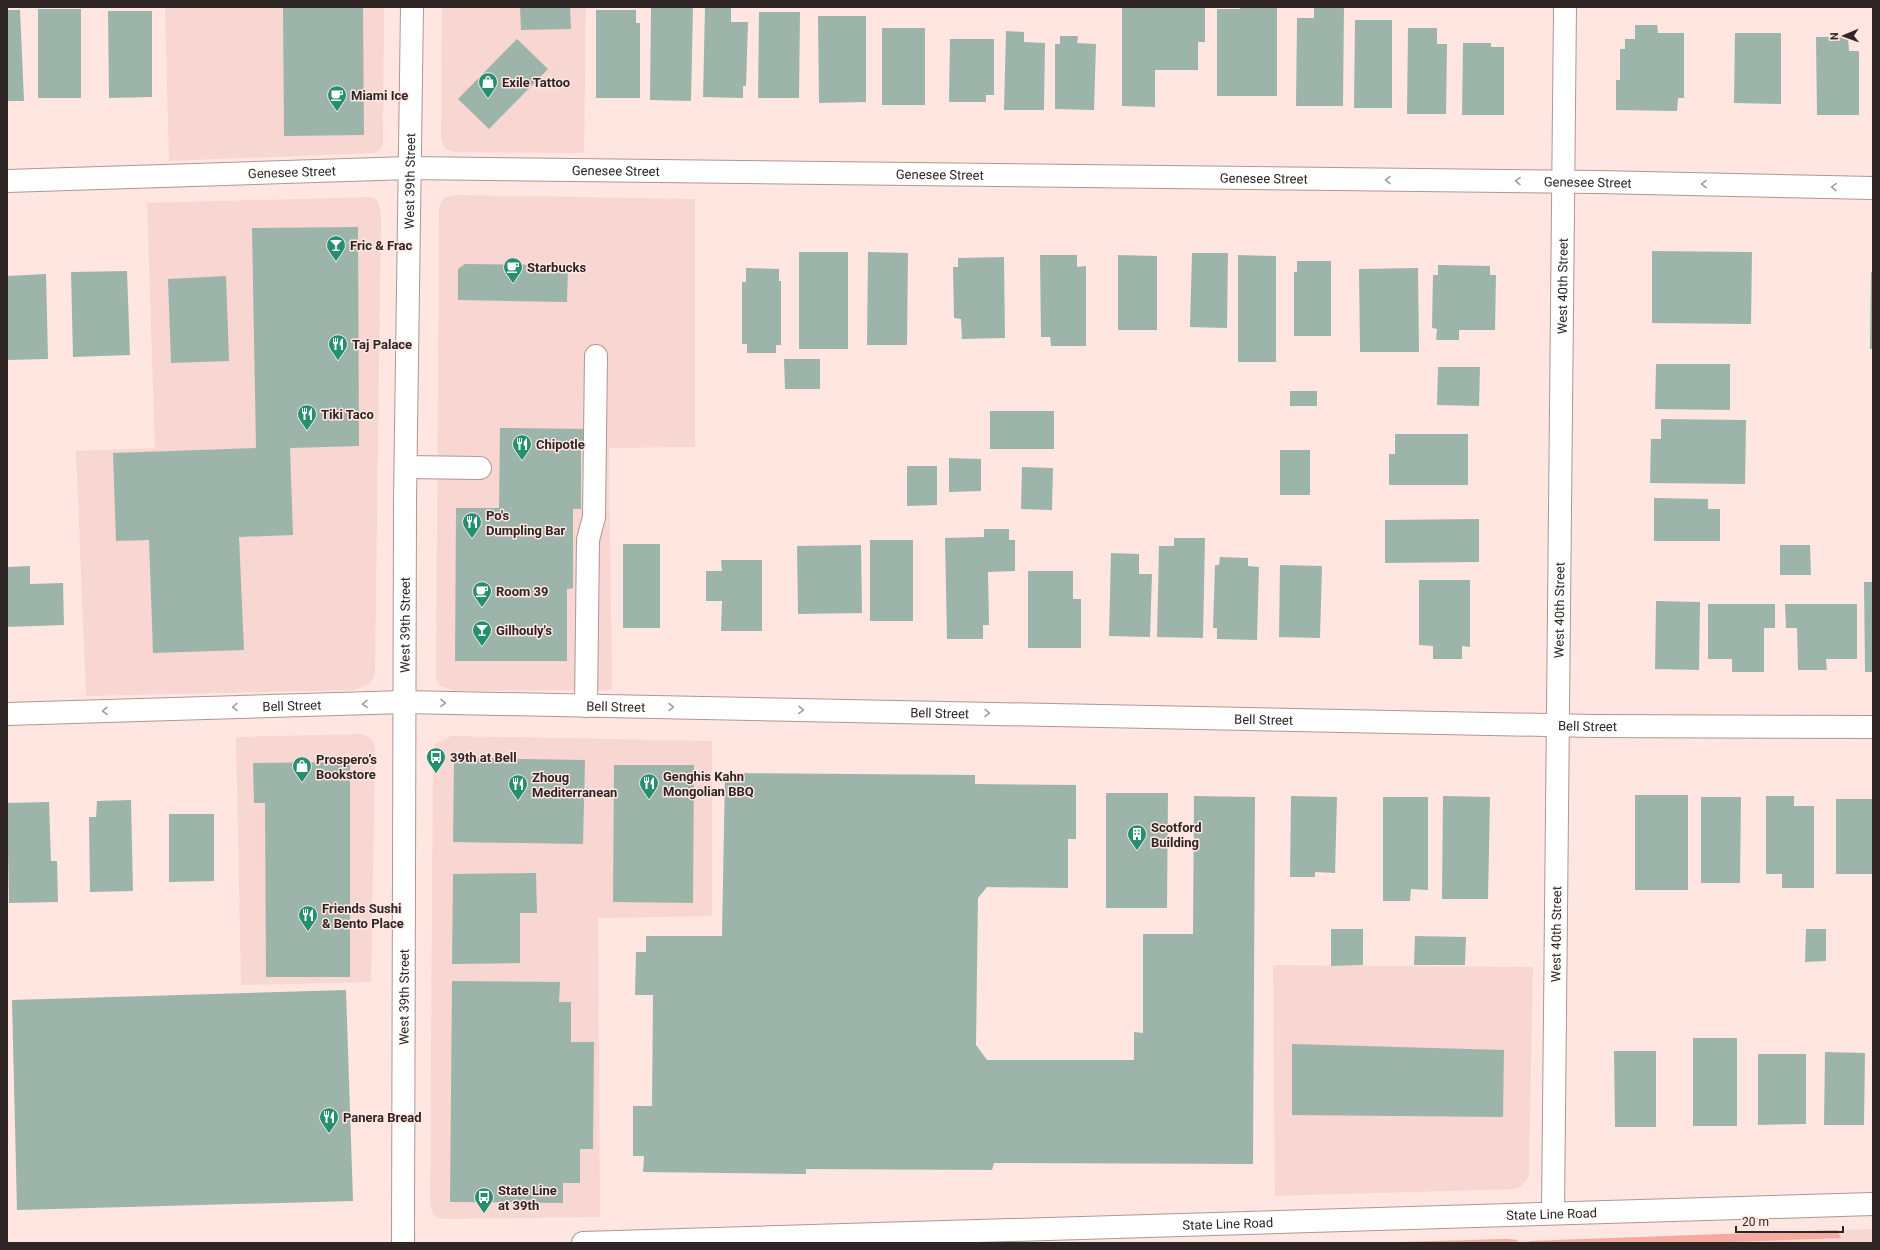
<svg xmlns="http://www.w3.org/2000/svg" width="1880" height="1250" font-family="Roboto,sans-serif">
	<style>
		.built { fill: #f8d6d1 }
		.grass { fill: #f4aa9e }
		.building { fill: #9db4aa }
		.lines { fill: none; stroke-linecap: round; stroke-linejoin: round }
		.lane-casing { stroke: #ae9793; stroke-width: 24 }
		.street-casing { stroke: #ae9793; stroke-width: 24 }
		.secondary-casing { stroke: #ae9793; stroke-width: 24 }
		.lane { stroke: #fff; stroke-width: 22 }
		.street { stroke: #fff; stroke-width: 22 }
		.secondary { stroke: #fff; stroke-width: 22 }
		.oneway { stroke: #a19d9c }
		.labels { text-anchor: middle; dominant-baseline: central; stroke-width: 3; stroke-linejoin: round; paint-order: stroke }
		.poi-label { font-size: 13px; font-weight: bold; fill: #2e2524; stroke: #ffe6e1; text-anchor: start }
		.street-label { font-size: 13px; fill: #2e2524; stroke: #ffe6e1 }
	</style>
	<rect width="100%" height="100%" fill="#ffe6e1"/>
	<path class="built" d="M165 7H384L383 145 379 150 373 153 169 161Z
		M442 7H586L584 153 456 152 447 150 443 145 441 137Z
		M456 195 695 199V447L609 448 612 690 454 691 439 685 436 679 439 209 442 201 446 197Z
		M371 197 377 200 380 207 381 218 375 673 373 679 369 684 355 690 86 696 76 451 155 448 147 203Z
		M361 734 369 737 373 741 375 750 371 982 241 985 236 737Z
		M451 736 712 741V916L598 918 600 1217 446 1219 438 1218 433 1213 430 1205 433 751 435 744Z
		M1273 965 1533 967 1529 1174 1526 1181 1521 1186 1515 1189 1275 1196Z
		M1873 1229V1243H1365L1506 1239 1531 1241Z"/>
	<path class="grass" d="M1837 1230 1841 1238 1705 1243H1529V1241Z
		M1506 1239 1518 1240 1516 1243H1365Z"/>
	<path class="building" d="M283 7H363L364 135 284 136Z
		M520 7H570L571 29 521 30Z
		M651 7H693L691 101 650 100Z
		M705 7H731V22H748L746 86H743V98L703 97Z
		M1122 7H1205V42H1198V70H1155V107L1122 106Z
		M1240 7H1277V96H1217V9H1240Z
		M1314 7H1344L1343 106H1296L1297 18H1314Z
		M38 9H81V98H38Z
		M7 10H20L24 101H7Z
		M596 10H636V23H640V98H596Z
		M108 11H152V97L109 98Z
		M759 12H800L799 98H758Z
		M818 16H866V102L819 103Z
		M1355 20H1392V108H1354Z
		M1635 25H1657L1658 33H1684V98H1678L1677 111 1616 110V80H1620V49H1625V39H1635Z
		M882 28H925V105H882Z
		M1408 28H1437V44H1447L1446 114H1407Z
		M1006 31 1024 32V42L1045 43 1044 110H1004Z
		M1735 33H1781V104L1734 103Z
		M1060 36H1078L1077 43 1096 44 1094 110 1055 109V44H1060Z
		M1816 37H1848L1849 51H1859V115H1817Z
		M517 39 548 69 489 129 458 99Z
		M950 39H994V95H986V102H949Z
		M1463 43H1491V47H1504V115H1462Z
		M358 227 359 446 290 448 293 535 239 537 244 650 153 653 149 540 116 541 113 453 256 448 252 228Z
		M1652 251 1752 252 1751 324 1652 323Z
		M799 252H848V349H799Z
		M868 252 908 253 907 345H867Z
		M1192 253H1228L1227 328 1190 327Z
		M1040 255H1077V267L1086 266V346H1051L1050 337H1041Z
		M1118 255 1157 256V330H1118Z
		M1238 255 1276 256V362H1238Z
		M1004 257 1005 338 962 339 961 319 954 318 953 267H958V258Z
		M1297 261H1331V336H1294V272H1297Z
		M465 264 568 265 567 302 458 300V269Z
		M1438 265 1490 266V275H1496L1495 330H1459V340H1436L1437 329 1432 328 1433 275H1438Z
		M746 268 779 269V281H781V345H776V353H747V344H742V282H746Z
		M1418 268 1419 352H1360L1359 269Z
		M127 271 130 355 73 357 71 272Z
		M1871 272H1873V349H1870Z
		M46 274 48 359 7 360V276Z
		M226 276 229 361 171 363 168 279Z
		M784 359H820V389H785Z
		M1656 364H1730V410L1655 409Z
		M1438 367H1480L1479 406 1437 405Z
		M1290 391H1317V406H1290Z
		M990 411H1054V449H990Z
		M1661 419 1746 420 1745 484 1650 483 1651 439H1661Z
		M500 428 588 429V442L581 441V509H573V588L567 589V661H455L456 508H499Z
		M1395 434H1468V485H1389V454H1395Z
		M1280 450H1310V495H1280Z
		M949 458 981 459V491L949 492Z
		M907 466H937V505L907 506Z
		M1022 467 1053 468 1052 510 1021 509Z
		M1654 498 1708 499V509H1720V541H1654Z
		M1479 519V562L1385 563V520Z
		M984 529H1009V540H1015V571L988 572 989 625H983V639H947L945 538 984 537Z
		M1174 538H1205L1203 638 1157 637 1159 546H1174Z
		M870 540H913V621H870Z
		M623 544H660V628H623Z
		M861 545 862 613 798 614 797 546Z
		M1780 545H1810L1811 575H1780Z
		M1111 553 1139 554V574H1152L1150 637 1109 636Z
		M1220 557 1248 558V566L1259 567 1257 640 1217 639V628H1213L1215 565H1219Z
		M721 560H762V631H721L722 601H706V571H722Z
		M1280 565 1322 566 1320 638 1279 637Z
		M30 566V584L63 583 64 625 7 627V567Z
		M1028 571H1073V599H1081V648H1028Z
		M1419 580H1470V647L1462 646V659H1433V646L1419 645Z
		M1864 582H1873V672H1865Z
		M1656 601 1700 602 1699 670 1655 669Z
		M1708 604H1775V628H1764V672H1732V659H1708Z
		M1785 604H1857V659H1826L1827 670H1798L1797 628H1786Z
		M454 758 585 760 583 844 453 842Z
		M350 762V977H266L265 803H254L253 763Z
		M614 765H694L693 903 613 902Z
		M725 773 975 775V784L1076 785V839H1068V888L987 887 978 898 976 1045 987 1060H1134V1032L1143 1033V934H1193L1194 796 1255 797 1253 1164 994 1163 992 1170 806 1169V1174L643 1172 644 1156H633V1106H652L653 995H635L636 952H646V936H722Z
		M1106 793H1168L1167 908H1106Z
		M1635 795H1688V890H1635Z
		M1291 796 1337 797 1335 873 1315 872V877H1290Z
		M1443 796 1490 797 1488 899H1442Z
		M1766 796H1794V806H1814V888H1782V874H1766Z
		M1383 797H1428V890L1411 889 1410 901H1383Z
		M1701 797H1741L1740 883H1701Z
		M1836 799H1873V874H1836Z
		M131 800 133 891 90 892 89 817H96L97 801Z
		M49 802 51 861H57L58 902 9 903 7 803Z
		M169 814H214V881L169 882Z
		M536 873 537 913H520V963L452 964 453 874Z
		M1331 929H1363V965L1331 966Z
		M1806 929H1826V961L1805 962Z
		M1415 936 1466 937 1465 965H1414Z
		M452 981 560 982 559 1002H571V1042H594L593 1149H580V1183H563V1203L450 1202Z
		M346 990 353 1201 17 1210 12 1000Z
		M1693 1038H1737V1126H1693Z
		M1292 1044 1504 1050 1503 1117 1292 1115Z
		M1614 1051H1656V1127H1615Z
		M1825 1052 1865 1053 1864 1125H1824Z
		M1758 1054H1806V1124L1758 1125Z"/>
	<g class="lines">
		<defs>
			<path id="lane" d="M406 467 480 468
				M586 706 588 540 594 517 596 356"/>
			<g id="street">
				<path id="s1" d="M7 181 409 168 1598 182 1873 188"/>
				<path id="s2" d="M7 714 404 702 1594 726 1873 727"/>
				<path id="s3" d="M1553 1213 1565 7"/>
			</g>
			<g id="secondary">
				<path id="s4" d="M403 1243 405 501 412 7"/>
				<path id="s5" d="M583 1243 1873 1204"/>
			</g>
		</defs>
		<use href="#lane" class="lane-casing"/>
		<use href="#street" class="street-casing"/>
		<use href="#secondary" class="secondary-casing"/>
		<use href="#lane" class="lane"/>
		<use href="#street" class="street"/>
		<use href="#secondary" class="secondary"/>
	</g>
	<defs><path id="oneway-chevron" d="M-2-3.5L2.5 0L-2 3.5" fill="none" stroke-width="1.6" stroke-linecap="round" stroke-linejoin="round"/></defs>
	<g class="oneway">
		<use href="#oneway-chevron" transform="translate(1388 180) rotate(-179)"/>
		<use href="#oneway-chevron" transform="translate(1518 181) rotate(-179)"/>
		<use href="#oneway-chevron" transform="translate(1704 184) rotate(-179)"/>
		<use href="#oneway-chevron" transform="translate(1834 187) rotate(-179)"/>
		<use href="#oneway-chevron" transform="translate(443 703) rotate(1)"/>
		<use href="#oneway-chevron" transform="translate(365 704) rotate(178)"/>
		<use href="#oneway-chevron" transform="translate(235 707) rotate(178)"/>
		<use href="#oneway-chevron" transform="translate(671 707) rotate(1)"/>
		<use href="#oneway-chevron" transform="translate(801 710) rotate(1)"/>
		<use href="#oneway-chevron" transform="translate(105 711) rotate(178)"/>
		<use href="#oneway-chevron" transform="translate(987 713) rotate(1)"/>
	</g>
	<defs>
		<symbol id="shop-pin" viewBox="-11 -11 22 30"><path d="M0 17L-7.5 6A9.5 9.5 0 1 1 7.5 6Z" fill="#239070" stroke="#ffe6e1"/><path d="M-5-2.5h2.3a2.7 3.5 0 0 1 5.4 0H5L5.5 6h-11ZM-1.5-2.5h3a1.5 2.3 0 0 0-3 0Z" fill="#fff"/></symbol>
		<symbol id="cafe-pin" viewBox="-11 -11 22 30"><path d="M0 17L-7.5 6A9.5 9.5 0 1 1 7.5 6Z" fill="#239070" stroke="#ffe6e1"/><path d="M-5.5-4.5H6V0H3Q3 3.5 0 3.5H-2.5Q-5.5 3.5-5.5 0ZM3-3.2v2h1.7v-2ZM-6 4.5H4V6H-6Z" fill="#fff"/></symbol>
		<symbol id="bar-pin" viewBox="-11 -11 22 30"><path d="M0 17L-7.5 6A9.5 9.5 0 1 1 7.5 6Z" fill="#239070" stroke="#ffe6e1"/><path d="M-6-5H6L.8 .8V4.5H3.5V6h-7V4.5H-.8V.8Z" fill="#fff"/></symbol>
		<symbol id="restaurant-pin" viewBox="-11 -11 22 30"><path d="M0 17L-7.5 6A9.5 9.5 0 1 1 7.5 6Z" fill="#239070" stroke="#ffe6e1"/><path d="M-5-6h1v4h1v-4h1v4h1v-4h1v5L-1.5 .5V6h-2V.5L-5-1ZM5-6V6H3V1.5H1.5Q1.5-4 5-6Z" fill="#fff"/></symbol>
		<symbol id="bus-pin" viewBox="-11 -11 22 30"><path d="M0 17L-7.5 6A9.5 9.5 0 1 1 7.5 6Z" fill="#239070" stroke="#ffe6e1"/><path d="M-5-6H5V4H4V6H2V4H-2V6H-4V4H-5ZM-3.5-4V0h7V-4ZM-3.5 1.2v1.5H-2V1.2ZM2 1.2v1.5H3.5V1.2Z" fill="#fff"/></symbol>
		<symbol id="building-pin" viewBox="-11 -11 22 30"><path d="M0 17L-7.5 6A9.5 9.5 0 1 1 7.5 6Z" fill="#239070" stroke="#ffe6e1"/><path d="M-4-6H4V6H1V3H-1V6H-4ZM-2.5-4.3h1.7v1.8h-1.7ZM.8-4.3h1.7v1.8H.8ZM-2.5-1h1.7V.8h-1.7ZM.8-1h1.7V.8H.8Z" fill="#fff"/></symbol>
	</defs>
	<g fill-rule="evenodd">
		<use href="#shop-pin" x="477" y="71" width="22" height="30"/>
		<use href="#cafe-pin" x="326" y="84" width="22" height="30"/>
		<use href="#bar-pin" x="325" y="234" width="22" height="30"/>
		<use href="#cafe-pin" x="502" y="256" width="22" height="30"/>
		<use href="#restaurant-pin" x="327" y="333" width="22" height="30"/>
		<use href="#restaurant-pin" x="296" y="403" width="22" height="30"/>
		<use href="#restaurant-pin" x="511" y="433" width="22" height="30"/>
		<use href="#restaurant-pin" x="461" y="511" width="22" height="30"/>
		<use href="#cafe-pin" x="471" y="580" width="22" height="30"/>
		<use href="#bar-pin" x="471" y="619" width="22" height="30"/>
		<use href="#bus-pin" x="425" y="746" width="22" height="30"/>
		<use href="#shop-pin" x="291" y="755" width="22" height="30"/>
		<use href="#restaurant-pin" x="638" y="772" width="22" height="30"/>
		<use href="#restaurant-pin" x="507" y="773" width="22" height="30"/>
		<use href="#building-pin" x="1126" y="823" width="22" height="30"/>
		<use href="#restaurant-pin" x="297" y="904" width="22" height="30"/>
		<use href="#restaurant-pin" x="318" y="1106" width="22" height="30"/>
		<use href="#bus-pin" x="473" y="1186" width="22" height="30"/>
	</g>
	<g class="labels">
		<g class="poi-label">
			<text x="502" y="82">Exile Tattoo</text>
			<text x="351" y="95">Miami Ice</text>
			<text x="350" y="245">Fric &amp; Frac</text>
			<text x="527" y="267">Starbucks</text>
			<text x="352" y="344">Taj Palace</text>
			<text x="321" y="414">Tiki Taco</text>
			<text x="536" y="444">Chipotle</text>
			<text x="486" y="515">Po's<tspan x="486" dy="15">Dumpling Bar</tspan></text>
			<text x="496" y="591">Room 39</text>
			<text x="496" y="630">Gilhouly's</text>
			<text x="450" y="757">39th at Bell</text>
			<text x="316" y="759">Prospero’s<tspan x="316" dy="15">Bookstore</tspan></text>
			<text x="663" y="776">Genghis Kahn<tspan x="663" dy="15">Mongolian BBQ</tspan></text>
			<text x="532" y="777">Zhoug<tspan x="532" dy="15">Mediterranean</tspan></text>
			<text x="1151" y="827">Scotford<tspan x="1151" dy="15">Building</tspan></text>
			<text x="322" y="908">Friends Sushi<tspan x="322" dy="15">&amp; Bento Place</tspan></text>
			<text x="343" y="1117">Panera Bread</text>
			<text x="498" y="1190">State Line<tspan x="498" dy="15">at 39th</tspan></text>
		</g>
		<g class="street-label">
			<text stroke="none"><textPath href="#s1" startOffset="609">Genesee Street</textPath></text>
			<text stroke="none"><textPath href="#s1" startOffset="285">Genesee Street</textPath></text>
			<text stroke="none"><textPath href="#s1" startOffset="933">Genesee Street</textPath></text>
			<text stroke="none"><textPath href="#s1" startOffset="1257">Genesee Street</textPath></text>
			<text stroke="none"><textPath href="#s4" startOffset="1062">West 39th Street</textPath></text>
			<text stroke="none"><textPath href="#s1" startOffset="1581">Genesee Street</textPath></text>
			<text stroke="none"><textPath href="#s3" startOffset="927">West 40th Street</textPath></text>
			<text stroke="none"><textPath href="#s3" startOffset="603">West 40th Street</textPath></text>
			<text stroke="none"><textPath href="#s4" startOffset="618">West 39th Street</textPath></text>
			<text stroke="none"><textPath href="#s2" startOffset="285">Bell Street</textPath></text>
			<text stroke="none"><textPath href="#s2" startOffset="609">Bell Street</textPath></text>
			<text stroke="none"><textPath href="#s2" startOffset="933">Bell Street</textPath></text>
			<text stroke="none"><textPath href="#s2" startOffset="1257">Bell Street</textPath></text>
			<text stroke="none"><textPath href="#s2" startOffset="1581">Bell Street</textPath></text>
			<text stroke="none"><textPath href="#s3" startOffset="279">West 40th Street</textPath></text>
			<text stroke="none"><textPath href="#s4" startOffset="246">West 39th Street</textPath></text>
			<text stroke="none"><textPath href="#s5" startOffset="969">State Line Road</textPath></text>
			<text stroke="none"><textPath href="#s5" startOffset="645">State Line Road</textPath></text>
		</g>
	</g>
	<rect width="1880" height="1250" fill="none" stroke="#2e2524" stroke-width="16"/>
	<g transform="translate(1844 36) rotate(268)" stroke="#ffe6e1" stroke-width="3" paint-order="stroke">
	<path d="M0-3L7 15L0 10L-7 15Z" fill="#2e2524"/>
	<text y="-6" font-size="11" font-weight="bold" text-anchor="middle" fill="#2e2524">N</text>
	</g>
	<path d="M1736 1226v6h107v-6" fill="none" stroke="#2e2524" stroke-width="2"/>
	<text x="1742" y="1226" font-size="12" fill="#2e2524" stroke="#ffe6e1" stroke-width="3" paint-order="stroke">20 m</text>
</svg>
